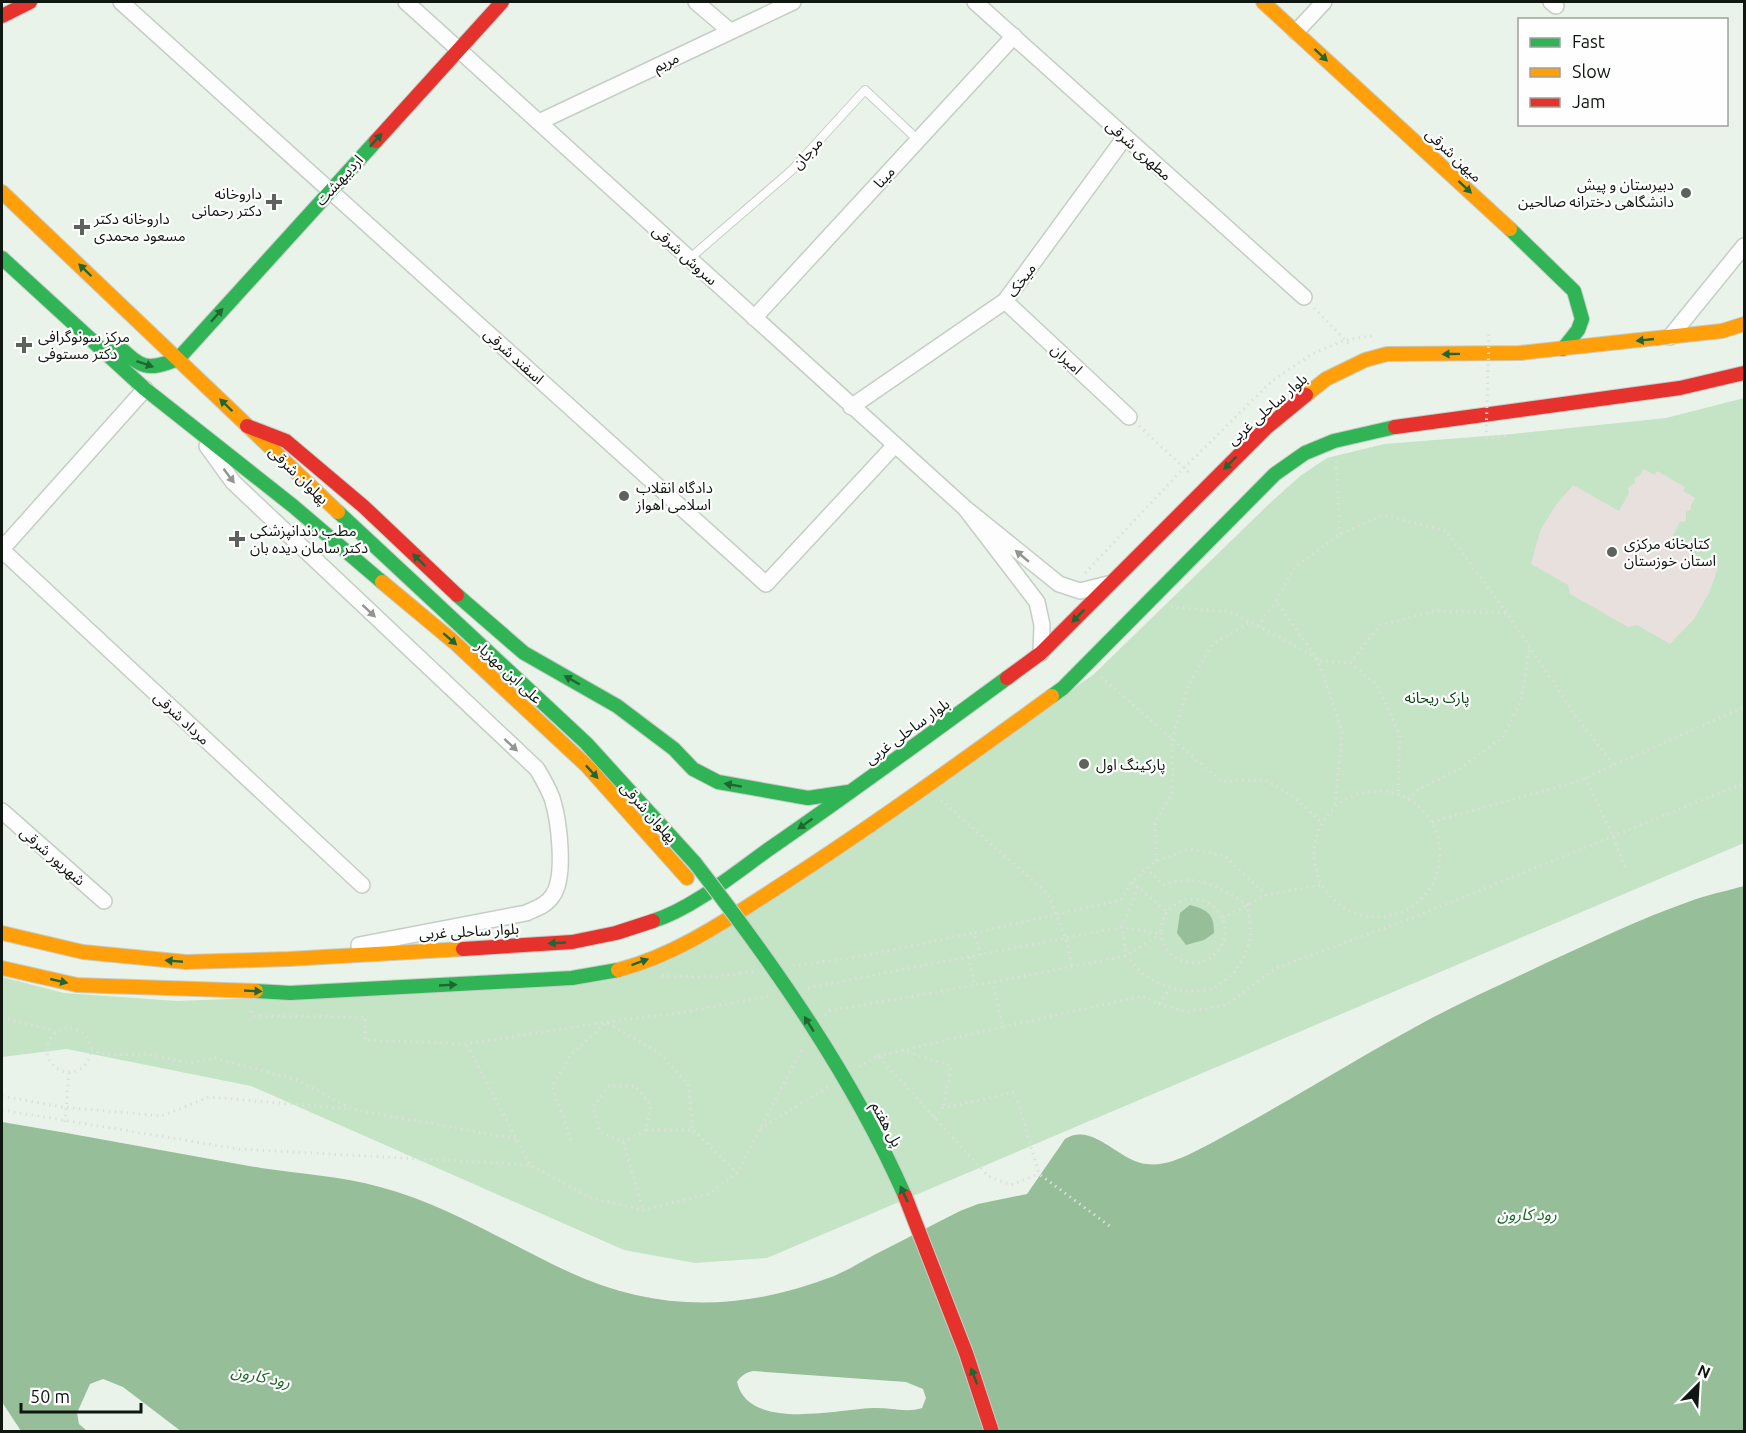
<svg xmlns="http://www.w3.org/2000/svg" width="1746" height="1433" font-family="Ubuntu,'Noto Sans Arabic',sans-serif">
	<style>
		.green { fill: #c4e4c5 }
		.water { fill: #96be98; fill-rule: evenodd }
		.building { fill: #e8e0dc }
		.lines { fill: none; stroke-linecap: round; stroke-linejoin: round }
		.lane-casing { stroke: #c6cdc6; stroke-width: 10 }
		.street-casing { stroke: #c6cdc6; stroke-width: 18 }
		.fast-casing { stroke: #c6cdc6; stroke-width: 16 }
		.slow-casing { stroke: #c6cdc6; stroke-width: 16 }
		.jam-casing { stroke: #c6cdc6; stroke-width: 16 }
		.path { stroke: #dcdfdc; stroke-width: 3; stroke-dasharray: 1.5 4.5; stroke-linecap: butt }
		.lane { stroke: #fcfdfc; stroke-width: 8 }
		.street { stroke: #fcfdfc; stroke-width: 15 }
		.fast { stroke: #30b455; stroke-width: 14 }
		.slow { stroke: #ff9f0a; stroke-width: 14 }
		.jam { stroke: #e5322d; stroke-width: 14 }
		.fast-bridge-casing { stroke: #c6cdc6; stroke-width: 16; stroke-linecap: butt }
		.jam-bridge-casing { stroke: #c6cdc6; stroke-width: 16; stroke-linecap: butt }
		.path-bridge { stroke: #dcdfdc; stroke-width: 3; stroke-dasharray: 1.5 4.5; stroke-linecap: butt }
		.fast-bridge { stroke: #30b455; stroke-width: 14 }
		.jam-bridge { stroke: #e5322d; stroke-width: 14 }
		.oneway { fill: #206532 }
		.oneway2 { fill: #929592 }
		.poi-dot { fill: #5c635c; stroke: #fefefe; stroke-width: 2 }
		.labels { text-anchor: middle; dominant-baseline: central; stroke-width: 4.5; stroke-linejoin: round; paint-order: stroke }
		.street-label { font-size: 15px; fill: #101610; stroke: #fefefe }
		.poi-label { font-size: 15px; fill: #101610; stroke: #fefefe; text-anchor: start }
		.park-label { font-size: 15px; fill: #094514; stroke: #fefefe }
		.water-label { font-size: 16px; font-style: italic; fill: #1c6828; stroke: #fefefe }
	</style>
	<rect width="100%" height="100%" fill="#eaf3ea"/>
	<path class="green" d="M1744 398V843L767 1258 695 1263 624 1250 251 1086 67 1049 2 1057V977L64 993 177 1001 279 997 615 973 874 831 1094 674 1270 503 1300 476 1327 458 1384 444 1512 434 1666 418Z"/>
	<path class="water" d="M1744 886V1431L182 1432 123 1387 103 1379 90 1384 77 1413 79 1424 87 1431H21L2 1402V1122C88 1136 174 1153 261 1168 301 1174 341 1176 380 1187 448 1205 506 1243 569 1272 657 1313 744 1311 834 1276 848 1270 861 1262 874 1255 903 1240 931 1226 960 1211L978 1204 1027 1194 1065 1139C1093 1121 1119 1162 1147 1164 1162 1166 1177 1160 1190 1154 1271 1113 1348 1063 1428 1020 1466 1000 1507 982 1546 963 1593 942 1639 919 1688 902 1706 895 1726 891 1744 886ZM753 1371 906 1382 923 1389 926 1398 922 1408C908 1413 892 1408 876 1408 840 1408 749 1433 737 1382 742 1375 745 1373 753 1371Z
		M1190 905C1208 910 1214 914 1214 933L1204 940 1186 945 1177 933 1180 913Z"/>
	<path class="building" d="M1643 469 1655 475 1657 471 1685 487 1683 491 1695 498 1691 505V509L1686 512V521L1680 522 1670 541 1718 568 1709 593 1694 619 1670 644 1637 625 1628 627 1570 594 1568 585 1531 564 1540 531 1555 506 1573 485 1619 511 1629 493 1628 487 1635 483V478L1639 476Z"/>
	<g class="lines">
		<defs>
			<path id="lane" d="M689 259 792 170 865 90 918 140"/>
			<path id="street" d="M121 2 766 584 895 445
				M406 2 965 508
				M696 2 730 31
				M975 2 1304 297
				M1551 2 1556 6
				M1296 32 1324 2
				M539 122 793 2
				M1005 301 1129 417
				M754 318 1014 36
				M1670 337 1744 246
				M851 407 1005 301 1125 137
				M207 446 233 482 537 769C543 779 548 788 552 798 559 820 566 876 553 895 547 905 537 908 526 913L359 945
				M2 549 145 389
				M2 550 362 885
				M1041 653 1042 625 1037 602 965 508 1059 584 1080 591 1108 584
				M2 811 104 901"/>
			<path id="fast" d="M1510 229 1574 291 1582 319 1578 330 1563 349
				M2 258 145 389 293 506 382 582
				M116 344C141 367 145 372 178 359L376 141
				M338 512 586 743 695 863
				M457 595 524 653 617 706 674 749 693 769 718 782 808 798 848 792
				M1052 696 1063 688 1275 474 1305 453 1334 441 1395 427
				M653 921C693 908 734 874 769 849 849 794 928 736 1007 678
				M256 991 290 993 572 978 618 970"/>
			<path id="slow" d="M1263 2 1510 229
				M2 192 338 512
				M1306 395 1326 379 1365 360 1387 354 1520 353 1722 331 1744 324
				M382 582 454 642 587 766 687 878
				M2 933 83 952 186 962 289 959 463 949
				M2 968 77 985 256 991
				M618 970C680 954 734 915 787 881 878 822 965 759 1052 696"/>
			<path id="jam" d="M2 16 30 2
				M376 141 502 2
				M247 426 286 441 363 506 457 595
				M1395 427 1680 388 1744 373
				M1007 678 1041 653 1267 427 1306 395
				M463 949 572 942 616 933 653 921"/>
		</defs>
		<use href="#lane" class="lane-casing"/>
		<use href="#street" class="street-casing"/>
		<use href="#fast" class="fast-casing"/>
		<use href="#slow" class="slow-casing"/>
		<use href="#jam" class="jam-casing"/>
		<path class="path" d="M1314 308 1351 346
			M1139 426 1191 474
			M1486 438 1505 436V431
			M1336 461 1340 534
			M1085 573 1184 468 1272 381 1312 354 1345 340 1372 336
			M1171 607 1230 612 1283 639 1318 660 1350 663 1377 685 1400 736 1398 794
			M1258 626 1276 601
			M1350 663 1380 625 1436 611 1507 613
			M1101 677 1221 781 1266 780 1294 797 1321 822
			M1585 778 1613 836 1626 871
			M1314 854a63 63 0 1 1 126 0a63 63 0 1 1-126 0Z
			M1408 799 1419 789 1461 768 1503 737 1521 701 1529 649
			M941 800 1048 894 1067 942 1072 966
			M1335 805 1342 732 1318 660 1276 601 1294 568 1340 534 1383 515 1446 531 1507 613 1577 718 1614 765
			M1432 822 1576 782 1744 707
			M1156 861 1155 823 1173 791 1172 739 1189 684 1213 644 1250 622
			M1132 882 1167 912
			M1138 887 1122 927 1126 956 1143 974 1162 985 1185 992 1214 989 1234 973 1244 957 1251 938 1248 905C1221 889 1196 871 1164 885L1147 869
			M1161 931a32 32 0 1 1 64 0a32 32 0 1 1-64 0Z
			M1223 918 1266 895 1321 885
			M981 955 974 933 1121 900 1132 882 1156 861 1190 849 1225 856 1266 895
			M969 957 974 985
			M793 966 863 956 974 933
			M662 976 716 977 754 971
			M808 988 1122 927 1161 934
			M1159 1004 1187 1012 1226 1005 1276 968 1412 918 1744 783
			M251 1011 253 1016 365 1017V1040L466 1044 606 1022 674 1014 769 996
			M825 1015 828 1011 993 982 1126 956 1159 935
			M2 1018 55 1031
			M1003 1027 1142 996 1159 1004 1170 988
			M47 1050a22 22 0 1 1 44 0a22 22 0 1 1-44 0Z
			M467 1045 530 1165 591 1198 643 1210 708 1194 737 1173 803 1047
			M91 1050 110 1055 147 1054 189 1063 215 1058 297 1080 352 1109 516 1139
			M902 1050 951 1066 943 1108
			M878 1056 1003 1027 993 982
			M859 1067 878 1056 988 1176 1011 1185 1039 1174
			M2 1096 62 1107 162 1116 209 1097 350 1109
			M2 1110 238 1149 530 1165
			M935 1118 943 1108 1015 1092 1039 1174 1111 1227
			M65 1122 69 1073
			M760 1129 828 1087
			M646 1130H693L737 1173
			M571 1140 552 1086 571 1055 606 1022 659 1053 688 1084 693 1130
			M623 1142 646 1130 651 1105 635 1086H609L593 1107 600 1132 623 1142 643 1209"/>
		<use href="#lane" class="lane"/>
		<use href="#street" class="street"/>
		<use href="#fast" class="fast"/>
		<use href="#slow" class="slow"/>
		<use href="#jam" class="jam"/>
		<defs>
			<path id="fast-bridge" d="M695 863C775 966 852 1076 905 1196"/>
			<path id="jam-bridge" d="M905 1196 966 1353 992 1432"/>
		</defs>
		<use href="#fast-bridge" class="fast-bridge-casing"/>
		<use href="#jam-bridge" class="jam-bridge-casing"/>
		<path class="path-bridge" d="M1486 438 1489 334"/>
		<use href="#fast-bridge" class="fast-bridge"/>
		<use href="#jam-bridge" class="jam-bridge"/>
	</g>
	<defs><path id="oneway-solid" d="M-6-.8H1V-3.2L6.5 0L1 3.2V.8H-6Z" transform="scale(1.5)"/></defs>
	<g class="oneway">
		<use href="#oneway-solid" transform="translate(1321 55) rotate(43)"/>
		<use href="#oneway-solid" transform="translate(376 140) rotate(-48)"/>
		<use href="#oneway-solid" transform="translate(1465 187) rotate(43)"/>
		<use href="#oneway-solid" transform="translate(85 270) rotate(-136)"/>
		<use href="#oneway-solid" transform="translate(217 315) rotate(-48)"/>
		<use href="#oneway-solid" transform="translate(1645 340) rotate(174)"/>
		<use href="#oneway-solid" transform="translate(1451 354) rotate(179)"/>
		<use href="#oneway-solid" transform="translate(145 364) rotate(19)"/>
		<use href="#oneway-solid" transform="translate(226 405) rotate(-136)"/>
		<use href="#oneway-solid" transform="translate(1230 463) rotate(135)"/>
		<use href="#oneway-solid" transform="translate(419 560) rotate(-136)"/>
		<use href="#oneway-solid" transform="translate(1078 616) rotate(135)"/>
		<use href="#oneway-solid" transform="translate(450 639) rotate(41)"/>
		<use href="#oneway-solid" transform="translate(572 680) rotate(-150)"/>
		<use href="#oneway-solid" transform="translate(592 772) rotate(47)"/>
		<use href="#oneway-solid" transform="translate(733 785) rotate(-170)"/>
		<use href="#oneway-solid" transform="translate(805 824) rotate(145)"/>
		<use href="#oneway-solid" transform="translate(557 943) rotate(177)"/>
		<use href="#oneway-solid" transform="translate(174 961) rotate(-175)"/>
		<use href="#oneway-solid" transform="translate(640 962) rotate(-20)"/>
		<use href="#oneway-solid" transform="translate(59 981) rotate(13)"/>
		<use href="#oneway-solid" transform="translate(448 985) rotate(-3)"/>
		<use href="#oneway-solid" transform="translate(253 991) rotate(3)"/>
		<use href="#oneway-solid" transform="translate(809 1024) rotate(-122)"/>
		<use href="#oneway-solid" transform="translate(904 1194) rotate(-115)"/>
		<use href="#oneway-solid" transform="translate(974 1376) rotate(-111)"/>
	</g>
	<g class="oneway2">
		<use href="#oneway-solid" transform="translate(229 476) rotate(53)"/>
		<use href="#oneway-solid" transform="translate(1022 556) rotate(-140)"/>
		<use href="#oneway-solid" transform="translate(369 611) rotate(43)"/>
		<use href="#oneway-solid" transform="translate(511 745) rotate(43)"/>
	</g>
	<g class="poi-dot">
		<circle cx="1686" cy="193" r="6"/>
		<path d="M271 193h6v6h6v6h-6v6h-6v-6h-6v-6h6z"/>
		<path d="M79 218h6v6h6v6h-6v6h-6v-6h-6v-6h6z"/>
		<path d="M21 336h6v6h6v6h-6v6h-6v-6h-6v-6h6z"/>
		<circle cx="624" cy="496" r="6"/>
		<path d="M234 530h6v6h6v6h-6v6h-6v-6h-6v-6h6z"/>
		<circle cx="1612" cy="552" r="6"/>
		<circle cx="1084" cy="764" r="6"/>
	</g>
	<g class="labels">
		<g class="street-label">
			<text transform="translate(666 62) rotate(-25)">مریم</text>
			<text transform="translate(1139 150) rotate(42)">مطهری شرقی</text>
			<text transform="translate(807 153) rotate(-47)">مرجان</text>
			<text transform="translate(1454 155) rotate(43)">میهن شرقی</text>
			<text transform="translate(884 177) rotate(-47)">مینا</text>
			<text transform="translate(339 180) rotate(-48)">اردیبهشت</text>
			<text transform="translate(685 255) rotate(42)">سروش شرقی</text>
			<text transform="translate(1021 280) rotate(-54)">میخک</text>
			<text transform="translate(514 356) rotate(42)">اسفند شرقی</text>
			<text transform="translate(1067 359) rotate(43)">امیران</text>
			<text transform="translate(1267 409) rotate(-41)">بلوار ساحلی غربی</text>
			<text transform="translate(299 475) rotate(44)">پهلوان شرقی</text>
			<text transform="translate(509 672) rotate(43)">علی ابن مهزیار</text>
			<text transform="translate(182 718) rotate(43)">مرداد شرقی</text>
			<text transform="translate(907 731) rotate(-36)">بلوار ساحلی غربی</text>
			<text transform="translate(649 812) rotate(48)">پهلوان شرقی</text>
			<text transform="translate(53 856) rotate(41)">شهریور شرقی</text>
			<text transform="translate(469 931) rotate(-3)">بلوار ساحلی غربی</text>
			<text transform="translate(887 1124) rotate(62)">پل هفتم</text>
		</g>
		<g class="poi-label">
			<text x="1674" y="184" text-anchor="end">دبیرستان و پیش<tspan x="1674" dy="17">دانشگاهی دخترانه صالحین</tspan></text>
			<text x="262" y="193" text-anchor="end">داروخانه<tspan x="262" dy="17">دکتر رحمانی</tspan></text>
			<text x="94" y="218">داروخانه دکتر<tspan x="94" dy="17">مسعود محمدی</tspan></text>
			<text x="38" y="336">مرکز سونوگرافی<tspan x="38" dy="17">دکتر مستوفی</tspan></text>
			<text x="636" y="487">دادگاه انقلاب<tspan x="636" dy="17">اسلامی اهواز</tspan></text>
			<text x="250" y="530">مطب دندانپزشکی<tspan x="250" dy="17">دکتر سامان دیده بان</tspan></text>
			<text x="1624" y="543">کتابخانه مرکزی<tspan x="1624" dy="17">استان خوزستان</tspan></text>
			<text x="1096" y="764">پارکینگ اول</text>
		</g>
		<g class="park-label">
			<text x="1437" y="697">پارک ریحانه</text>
		</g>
		<g class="water-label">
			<text x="1527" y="1214">رود کارون</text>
			<text transform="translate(261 1376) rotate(12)">رود کارون</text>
		</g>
	</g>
	<rect width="1746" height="1433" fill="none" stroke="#101610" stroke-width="6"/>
	<rect x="1518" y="18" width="210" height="108" fill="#fefefe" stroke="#9fa19f" stroke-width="1.5"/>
	<rect x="1530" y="38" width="30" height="9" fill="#30b455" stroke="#9fa19f" stroke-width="1.5"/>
	<text x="1572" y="48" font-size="18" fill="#101610">Fast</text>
	<rect x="1530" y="68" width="30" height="9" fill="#ff9f0a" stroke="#9fa19f" stroke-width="1.5"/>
	<text x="1572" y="78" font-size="18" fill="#101610">Slow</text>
	<rect x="1530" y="98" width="30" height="9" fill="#e5322d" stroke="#9fa19f" stroke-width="1.5"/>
	<text x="1572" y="108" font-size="18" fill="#101610">Jam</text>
	<g transform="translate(1698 1385) rotate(24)" stroke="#fefefe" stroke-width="4.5" paint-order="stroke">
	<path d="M0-4.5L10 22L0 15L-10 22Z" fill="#101610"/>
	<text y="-9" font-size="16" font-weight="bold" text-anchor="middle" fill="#101610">N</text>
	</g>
	<path d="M21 1403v9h120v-9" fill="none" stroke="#101610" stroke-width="3"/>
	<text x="30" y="1403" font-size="18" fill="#101610" stroke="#fefefe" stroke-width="4.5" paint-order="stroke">50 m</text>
</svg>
